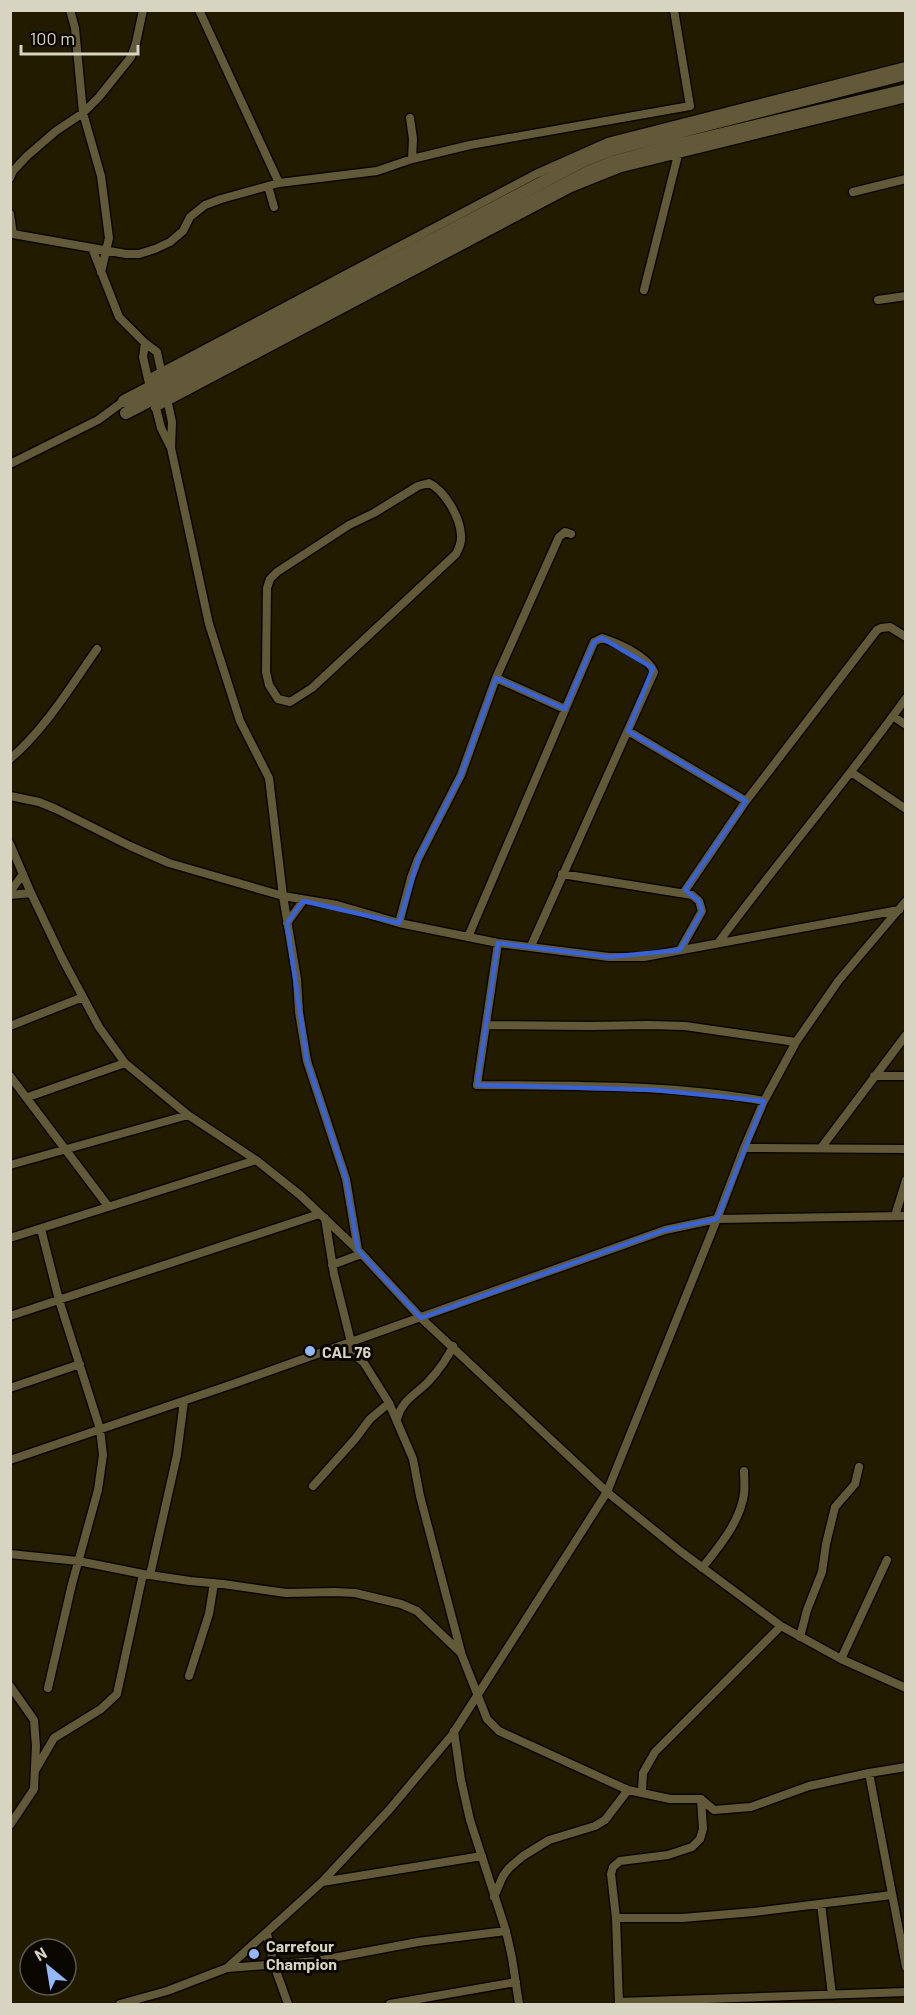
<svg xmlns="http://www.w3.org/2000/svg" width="916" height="2015" font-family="Barlow,sans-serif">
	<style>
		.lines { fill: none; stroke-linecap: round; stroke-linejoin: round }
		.minor-casing { stroke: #0c0600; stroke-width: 11 }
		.secondary-casing { stroke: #0c0600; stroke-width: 15 }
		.minor { stroke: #615938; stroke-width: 8 }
		.secondary { stroke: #615938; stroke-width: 12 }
		.marked { fill: none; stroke: #3962d5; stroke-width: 4.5; stroke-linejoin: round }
		.poi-dot { fill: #94b7fd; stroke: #090600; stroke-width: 2 }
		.labels { text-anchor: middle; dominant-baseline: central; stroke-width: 6; stroke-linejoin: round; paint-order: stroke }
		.poi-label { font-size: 16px; font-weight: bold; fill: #d8d4c2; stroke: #090600; text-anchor: start }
	</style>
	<rect width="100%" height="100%" fill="#231b00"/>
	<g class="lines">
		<defs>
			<path id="minor" d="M70 10 75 28 83 113 101 176 109 238 101 272
				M199 10 279 183
				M410 118 413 139 412 159 470 145 690 106 674 10
				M10 178 13 171 27 156 56 131 83 113 99 97 131 57 136 43 143 10
				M268 186 274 207
				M853 192 906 179
				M10 214 13 234 126 254H139L155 249 170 242 183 231 190 217 205 205 221 199 279 183 377 171 412 159
				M92 248 119 317 145 343 157 352 172 422 171 448 209 624 240 721 269 778 283 896 297 979 299 1012 307 1061 346 1179 358 1250
				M644 290 679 151
				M878 300 906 296
				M145 343 143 357 149 383
				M148 379 536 174 608 142 906 66
				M155 404 161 428 171 448
				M155 408 571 188 621 168 906 98
				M10 464 98 420 124 401
				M429 483C445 491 460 517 461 535 462 542 459 548 456 554L312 688 290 702 278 699 269 685 266 672 267 588 270 579 277 572 349 525 374 513 418 486Z
				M496 678 565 709
				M893 716 906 725
				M628 731 746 801
				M10 759C46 728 70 687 97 649
				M851 772 906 809
				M10 796 39 802 56 809 130 846 169 863 283 896 337 905 399 923 498 943 609 957H644L899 910
				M10 844 31 893 62 958 99 1027 125 1063 188 1115 256 1160 300 1195 358 1250 421 1318 607 1492 680 1551 781 1626 841 1659 906 1688
				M562 874 692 895 699 901 702 911 680 950
				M10 892 23 874
				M684 892 746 801 877 630 881 628 890 627 906 637
				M10 895 31 893
				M287 923 303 901
				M399 923 411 878 418 859 461 775 496 678 559 537 565 532 571 534
				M468 937 594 642 602 638C618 643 648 656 654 672L531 946
				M498 943 477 1085C572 1086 670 1084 764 1101
				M718 943C779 860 846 782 906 698
				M486 1025 590 1026 649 1025 685 1026 796 1042
				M10 1026 83 997
				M10 1076 108 1206
				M874 1076H906
				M28 1097 125 1063
				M744 1148 906 1149
				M821 1148 906 1035
				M10 1165 188 1115
				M895 1216 906 1180
				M325 1218 334 1274 351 1342
				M41 1229 59 1300 100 1429 103 1455 98 1490 72 1584 48 1688
				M10 1238 256 1160
				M332 1265 361 1254
				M10 1316 319 1214
				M344 1345 364 1363 389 1403 413 1459 420 1496 461 1652
				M10 1388 80 1364
				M397 1419C403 1399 414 1396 428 1382 438 1371 447 1360 453 1346
				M10 1460 233 1384 665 1230 717 1219 906 1216
				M313 1486 355 1439 370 1419 389 1403
				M10 1554 78 1561 143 1574 190 1581 223 1584 286 1593 335 1592 355 1593 401 1604 417 1611 461 1653 487 1719 499 1731 628 1790 670 1799H701L714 1810 751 1807 809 1786 869 1773 906 1767
				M702 1568C719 1547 740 1522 744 1494 745 1487 744 1478 744 1471
				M150 1575 177 1455 184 1401
				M800 1637 807 1610 822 1572 826 1544 835 1507 855 1484 859 1467
				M841 1659 887 1560
				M189 1676 209 1614 214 1583
				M10 1686 34 1720 36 1746 34 1789 10 1825
				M454 1731 461 1780 470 1820 506 1931 512 1958 519 2004
				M36 1769 54 1738 101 1709 117 1694 143 1574
				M869 1773 906 1967
				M642 1792 643 1773 655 1752 781 1626
				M322 1882 482 1856
				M494 1897 503 1876 509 1868 523 1856 549 1840 595 1826 605 1820 628 1790
				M821 1904 832 1995
				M616 1918H682L754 1912 892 1895
				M267 1934 274 1965 288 2004
				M227 1968 317 1961 418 1942 506 1931
				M619 2002 906 1992
				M120 2004 167 1991 227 1968 322 1882 389 1810 452 1735 607 1492 717 1219 744 1148 764 1101 796 1042 839 980 906 901
				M390 2004 516 1982
				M619 2004 616 1918 611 1874 613 1867 620 1861 668 1855 692 1847 700 1839 703 1829 701 1799"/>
			<path id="secondary" d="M124 401 585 160 611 150 679 132 906 74
				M126 413 590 171 613 162 680 144 906 90"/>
		</defs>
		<use href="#minor" class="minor-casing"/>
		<use href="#secondary" class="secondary-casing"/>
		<use href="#minor" class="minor"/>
		<use href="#secondary" class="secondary"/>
	</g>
	<path class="marked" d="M602 638 653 668 628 731 746 801 685 890 699 901 702 911 680 950 609 957 498 943 477 1085 655 1090 764 1101 717 1219 665 1230 421 1318 358 1250 346 1179 307 1061 287 923 303 901 399 923 418 859 461 775 496 678 565 709 594 642Z"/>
	<g class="poi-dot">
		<circle cx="310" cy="1351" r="6"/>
		<circle cx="254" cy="1954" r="6"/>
	</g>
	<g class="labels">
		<g class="poi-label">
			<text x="322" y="1351">CAL 76</text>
			<text x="266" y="1945">Carrefour<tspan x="266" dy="18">Champion</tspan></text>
		</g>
	</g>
	<rect width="916" height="2015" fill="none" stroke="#d8d4c2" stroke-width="24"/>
	<g transform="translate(48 1967) rotate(330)"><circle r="28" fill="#090600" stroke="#5c584e" stroke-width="1.5"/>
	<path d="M0-4.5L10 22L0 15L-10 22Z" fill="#94b7fd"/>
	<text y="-9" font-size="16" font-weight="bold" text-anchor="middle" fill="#d8d4c2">N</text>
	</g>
	<path d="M21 45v9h117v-9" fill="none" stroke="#d8d4c2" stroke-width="3"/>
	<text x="30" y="45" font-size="18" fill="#d8d4c2" stroke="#090600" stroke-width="4.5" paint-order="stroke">100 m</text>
</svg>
